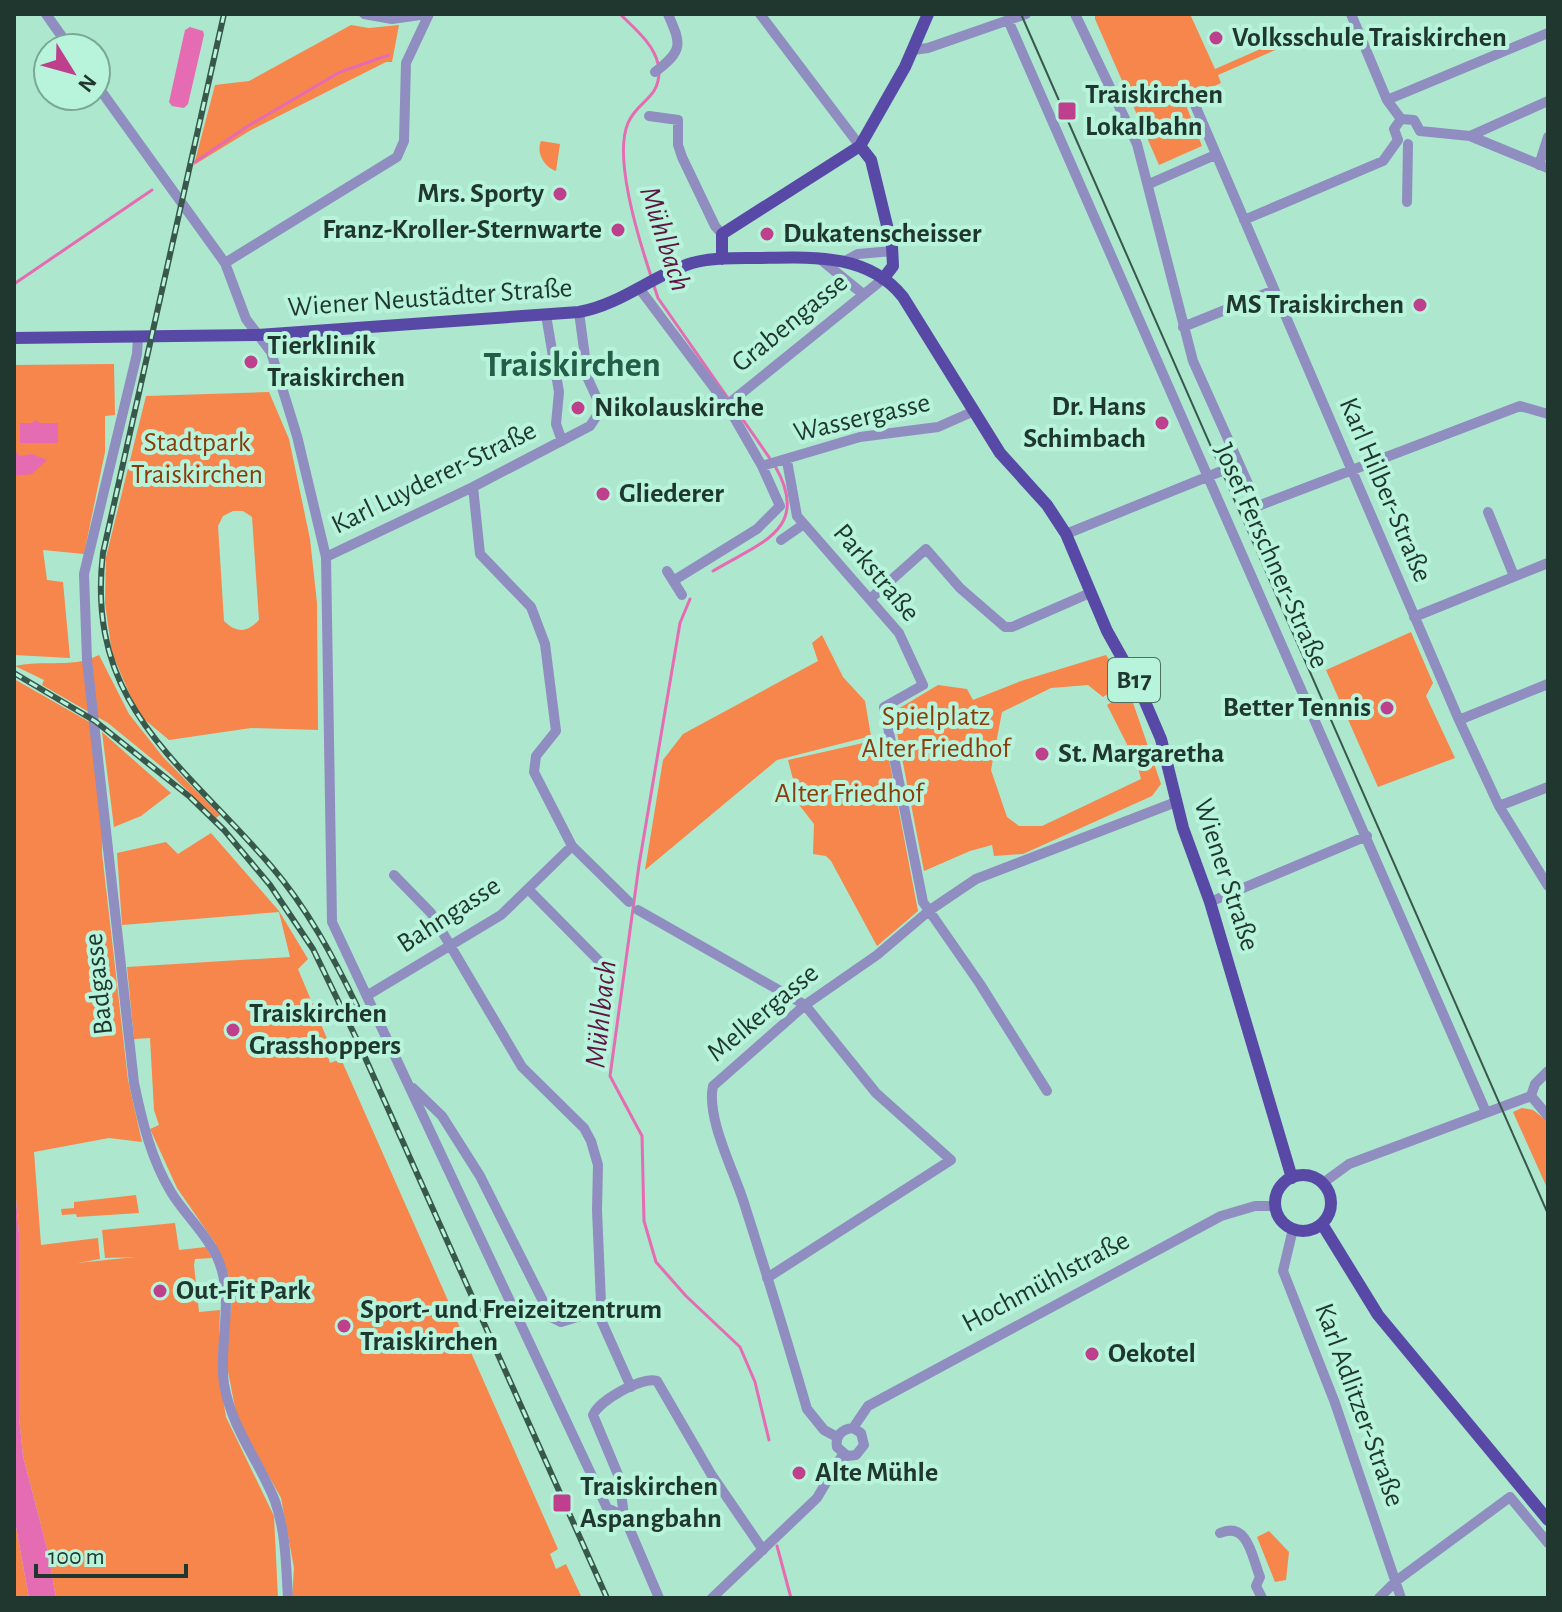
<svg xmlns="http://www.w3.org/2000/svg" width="1562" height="1612" font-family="'Alegreya Sans',sans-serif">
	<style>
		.green { fill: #f6864b; fill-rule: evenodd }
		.water { fill: #e56cb2 }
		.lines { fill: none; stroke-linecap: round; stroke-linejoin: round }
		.stream { stroke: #e56cb2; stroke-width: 3 }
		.minor { stroke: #908dc0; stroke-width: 10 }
		.major { stroke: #5849a6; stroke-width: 12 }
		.tram { stroke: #39584c; stroke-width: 2 }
		.rail-casing { stroke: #39584c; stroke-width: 6 }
		.rail { stroke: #b8f4db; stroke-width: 3; stroke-dasharray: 9; stroke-linecap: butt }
		.poi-dot { fill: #be3f8c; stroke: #b8f4db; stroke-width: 3 }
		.labels { text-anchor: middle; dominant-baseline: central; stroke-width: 8; stroke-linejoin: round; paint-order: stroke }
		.shield { fill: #b8f4db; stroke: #4d7062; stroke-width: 2 }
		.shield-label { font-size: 26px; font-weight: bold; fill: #1f372e }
		.poi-label { font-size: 28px; font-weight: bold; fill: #1f372e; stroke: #b8f4db; text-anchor: start }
		.street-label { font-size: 28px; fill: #1f372e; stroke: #b8f4db }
		.park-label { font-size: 28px; fill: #8a3c0b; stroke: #b8f4db }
		.water-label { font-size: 30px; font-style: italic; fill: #601444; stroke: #b8f4db }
		.district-label { font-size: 36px; font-weight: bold; fill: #245e49; stroke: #b8f4db }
	</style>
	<rect width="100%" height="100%" fill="#ace7ce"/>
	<path class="green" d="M1095 14H1190L1215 69 1302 31 1305 37 1218 75 1221 83 1184 100 1202 146 1159 165 1095 19Z
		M351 25 369 28 399 25 392 62H386L251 130 194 165 215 85 249 81Z
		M541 141 560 144 556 171C544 167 536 153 541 141Z
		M114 364 115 415 105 416V452L84 554 43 550 47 580 63 582 70 658 14 655V365Z
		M269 392 289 439 310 539 317 603 318 730 251 728 169 740 138 714 112 653 105 603 106 557 146 396ZM233 511H243L252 517 259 620C247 633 236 633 224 621L218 526 223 516Z
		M1411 632 1433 683 1426 696 1455 758 1378 787 1326 670Z
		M822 635 843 677 865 701 871 736 777 760 645 870 663 760 683 734 818 661 812 643Z
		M99 655 129 714 163 757 220 815 216 818 168 772 108 723 42 685 44 680 15 666C44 659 73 669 99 655Z
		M1106 655 1125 684 1103 697 1088 685 1051 688 1002 712 991 770 1007 817 1019 826H1042L1141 779 1137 764 1107 705 1129 691 1161 784 1152 796 1023 854 994 856 992 845 970 851 924 871 893 712 938 685 967 689 973 700 1021 681Z
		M14 679 93 724 103 831 102 853 128 1080 142 1142 109 1138 34 1152 41 1245 98 1238 100 1259 77 1263 135 1257 105 1258 102 1230 175 1223 179 1250 206 1247 212 1258 195 1259 194 1265 199 1312 220 1310 218 1369 226 1417 274 1516 278 1598H56L48 1552 23 1456 19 1417V1234L14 1176Z
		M102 732 171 793 141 816 114 827Z
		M885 738 918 911 877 946 831 861 826 856 813 854 814 824 800 806 788 760Z
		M211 833 279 911 308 959 298 969 333 1053 327 1054 330 1063 341 1059 558 1549 550 1554 556 1569 566 1564 582 1598H292L294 1568 281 1498 237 1418 226 1361 232 1296 228 1274 215 1243 177 1188 150 1129 159 1125 154 1110 150 1038 134 1039 127 967 290 957 279 912 122 925 117 853 166 842 178 854Z
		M1522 1108 1533 1110 1546 1120 1548 1190 1513 1112Z
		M136 1195 139 1213 77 1217 76 1214 62 1215 61 1209 74 1208V1202Z
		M14 1516 29 1598H14Z
		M1269 1531 1289 1552 1286 1580 1275 1582 1257 1537Z"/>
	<path class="water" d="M190 27 203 31 204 35 188 104 184 108 172 106 169 102 185 30Z
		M35 420 40 423H58V443H20V423H32Z
		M14 448 19 456 32 454 47 460 32 474 14 476Z
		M14 1176 19 1234V1417L23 1456 48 1552 56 1598H29L14 1516Z"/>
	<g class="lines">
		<path class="stream" d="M620 14C634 28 654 44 658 64
			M195 162 248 126 340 72 389 55
			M651 276C639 240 613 158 628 123 637 101 659 99 659 72
			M653 283 658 298 771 460
			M14 284 152 190
			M713 571C759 543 812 530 775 466
			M690 599 680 623 639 865 610 1076 642 1136 644 1221 656 1262 686 1296 740 1347 755 1382 769 1440
			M777 1546 791 1598"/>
		<path class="minor" d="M46 14 70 48
			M364 14 392 19 427 14
			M760 14 860 146
			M1075 14 1137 144 1193 361 1258 506 1520 406 1548 414
			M1351 14 1387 100 1401 119
			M1008 20 1486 1112
			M913 50 928 48 1026 14
			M655 72C684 50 681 44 668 14
			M96 84 225 263 246 319 271 352 297 436 326 557 332 922 607 1508 624 1516
			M1387 100 1548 33
			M1195 105 1459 720 1499 806 1548 886
			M649 116 678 120V145L682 157 715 226 722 234
			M1401 119 1414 120 1420 131
			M1420 131 1470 136 1548 101
			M1470 136 1548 168
			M1398 140 1394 129 1401 119
			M1539 165 1548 137
			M1149 184 1215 155
			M1407 202 1408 144
			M1244 220 1383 161 1398 140
			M820 259 863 294
			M845 261 858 254 893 251
			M225 263 397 157 404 141 406 63 429 14
			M639 288 727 405 762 466 780 506 757 529 673 581
			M546 315 559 392 556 424 562 441
			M1183 327 1274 290
			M138 337 137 354 84 574 87 660 134 1083C142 1121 151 1159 171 1192 185 1215 206 1233 217 1257 236 1298 218 1341 224 1384 232 1430 259 1460 275 1501 286 1532 286 1566 288 1598
			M727 405 883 279
			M762 466 860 437 938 427 972 412
			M1488 512 1514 576
			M804 524 899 633 923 685 884 707 923 902 980 984 1047 1091
			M1066 534 1239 464
			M781 540 804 524 797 516 787 461
			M326 557 473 487 590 426 600 411V405L588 379 579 312
			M667 571 682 595
			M870 599 926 549 960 588 1005 627H1012L1090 593
			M1414 617 1548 563
			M1459 720 1548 684
			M1499 806 1548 787
			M572 846 629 902
			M394 875 431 913 522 1067 584 1128 591 1141 598 1165 597 1210 601 1303 597 1311 631 1387
			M529 890 605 967 606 976 602 985
			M1210 902 1367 836
			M638 910 805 1005 876 1093 951 1160 767 1278
			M368 995 501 915 572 846 534 772 536 756 556 731 545 644 531 607 480 554 473 487
			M413 1088 442 1116 480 1176 551 1317 561 1322 597 1311
			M1531 1096 1535 1084 1548 1071
			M1531 1096 1548 1116
			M1323 1183 1349 1164 1531 1096
			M1293 1229 1283 1271 1335 1403 1401 1598
			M853 1428 861 1433 864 1445 856 1455 847 1456 837 1447C835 1436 842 1429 853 1428L868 1406 1221 1216 1255 1206H1276
			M837 1437 824 1430 807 1409C787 1340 766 1272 744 1203 734 1171 706 1118 713 1086L805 1005 877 955 930 910 976 879 1176 802
			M1220 1533C1248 1521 1252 1557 1260 1577L1256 1586 1262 1598
			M659 1598 624 1516 619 1477 593 1415C600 1400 642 1376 657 1381L711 1474 763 1550
			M712 1598 817 1498 843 1454
			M1379 1598 1396 1581 1510 1497 1548 1543"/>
		<path class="major" d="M860 146 871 160 892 246 893 266 883 279
			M722 259V234L860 146 905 67 928 14
			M14 338 258 335 579 312C620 305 653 275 692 263 714 257 738 258 760 258 811 257 868 253 903 297L1000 453 1047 505 1066 534 1107 631 1140 690 1161 739 1183 828 1210 902 1292 1178
			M1275 1203a28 28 0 1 1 56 0a28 28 0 1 1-56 0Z
			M1322 1224 1378 1315 1548 1520"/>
		<path class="tram" d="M1021 14 1548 1214"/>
		<defs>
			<path id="rail" d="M224 14 103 553C85 706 183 763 271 866 307 908 333 956 357 1006
				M14 673 95 721 190 797 224 830 270 885 313 949 359 1044 607 1598"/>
		</defs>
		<use href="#rail" class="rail-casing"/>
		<use href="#rail" class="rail"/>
	</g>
	<g class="poi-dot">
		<circle cx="1216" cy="38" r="8"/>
		<rect x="1057" y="101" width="20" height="20" rx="4"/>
		<circle cx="560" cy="194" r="8"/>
		<circle cx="618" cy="230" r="8"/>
		<circle cx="767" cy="234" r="8"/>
		<circle cx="1420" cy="305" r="8"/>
		<circle cx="251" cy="362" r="8"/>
		<circle cx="578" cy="408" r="8"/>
		<circle cx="1162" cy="423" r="8"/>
		<circle cx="603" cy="494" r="8"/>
		<circle cx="1387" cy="708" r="8"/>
		<circle cx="1042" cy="754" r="8"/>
		<circle cx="233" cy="1030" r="8"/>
		<circle cx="160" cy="1291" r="8"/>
		<circle cx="344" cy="1326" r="8"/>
		<circle cx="1092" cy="1354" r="8"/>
		<circle cx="799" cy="1473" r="8"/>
		<rect x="552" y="1493" width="20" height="20" rx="4"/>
	</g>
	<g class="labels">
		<rect class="shield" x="1108" y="658" width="52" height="44" rx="6"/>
		<g class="shield-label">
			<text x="1134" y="680">B17</text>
		</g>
		<g class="poi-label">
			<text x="1232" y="38">Volksschule Traiskirchen</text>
			<text x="1085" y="95">Traiskirchen<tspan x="1085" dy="32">Lokalbahn</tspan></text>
			<text x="544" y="194" text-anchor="end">Mrs. Sporty</text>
			<text x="602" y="230" text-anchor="end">Franz-Kroller-Sternwarte</text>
			<text x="783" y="234">Dukatenscheisser</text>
			<text x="1404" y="305" text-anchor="end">MS Traiskirchen</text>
			<text x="267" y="346">Tierklinik<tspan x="267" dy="32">Traiskirchen</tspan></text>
			<text x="1146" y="407" text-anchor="end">Dr. Hans<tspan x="1146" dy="32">Schimbach</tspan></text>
			<text x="594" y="408">Nikolauskirche</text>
			<text x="619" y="494">Gliederer</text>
			<text x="1371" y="708" text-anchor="end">Better Tennis</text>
			<text x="1058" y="754">St. Margaretha</text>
			<text x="249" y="1014">Traiskirchen<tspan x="249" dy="32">Grasshoppers</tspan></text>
			<text x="176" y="1291">Out-Fit Park</text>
			<text x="360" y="1310">Sport- und Freizeitzentrum<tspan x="360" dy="32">Traiskirchen</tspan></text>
			<text x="1108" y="1354">Oekotel</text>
			<text x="815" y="1473">Alte Mühle</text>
			<text x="580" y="1487">Traiskirchen<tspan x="580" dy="32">Aspangbahn</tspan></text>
		</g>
		<g class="street-label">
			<text transform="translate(430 298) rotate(-4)">Wiener Neustädter Straße</text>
			<text transform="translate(790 323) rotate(-39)">Grabengasse</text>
			<text transform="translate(862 418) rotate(-13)">Wassergasse</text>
			<text transform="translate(434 478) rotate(-26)">Karl Luyderer-Straße</text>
			<text transform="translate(1385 490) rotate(67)">Karl Hilber-Straße</text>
			<text transform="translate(1271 556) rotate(66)">Josef Ferschner-Straße</text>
			<text transform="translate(876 573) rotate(50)">Parkstraße</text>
			<text transform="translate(1226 875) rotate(72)">Wiener Straße</text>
			<text transform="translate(449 915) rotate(-33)">Bahngasse</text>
			<text transform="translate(99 984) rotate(-96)">Badgasse</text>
			<text transform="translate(763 1013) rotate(-40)">Melkergasse</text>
			<text transform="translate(1046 1282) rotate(-28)">Hochmühlstraße</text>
			<text transform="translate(1359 1405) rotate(70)">Karl Adlitzer-Straße</text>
		</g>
		<g class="park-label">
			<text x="197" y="443">Stadtpark<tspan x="197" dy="32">Traiskirchen</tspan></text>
			<text x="936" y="717">Spielplatz<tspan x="936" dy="32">Alter Friedhof</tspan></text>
			<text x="849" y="794">Alter Friedhof</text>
		</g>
		<g class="water-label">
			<text transform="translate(665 239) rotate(72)">Mühlbach</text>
			<text transform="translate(601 1014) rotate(-84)">Mühlbach</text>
		</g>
		<g class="district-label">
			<text x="572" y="365">Traiskirchen</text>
		</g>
	</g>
	<rect width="1562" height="1612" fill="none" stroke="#1f372e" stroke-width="32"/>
	<g transform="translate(72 72) rotate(127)"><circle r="38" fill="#b8f4db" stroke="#7ba896" stroke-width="2"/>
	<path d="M0-6L14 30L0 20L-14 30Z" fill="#be3f8c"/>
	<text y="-12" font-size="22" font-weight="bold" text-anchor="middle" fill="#1f372e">N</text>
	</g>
	<path d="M36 1564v12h150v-12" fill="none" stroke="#1f372e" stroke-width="4"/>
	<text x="48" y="1564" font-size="24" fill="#1f372e" stroke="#b8f4db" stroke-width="6" paint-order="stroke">100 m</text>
</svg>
